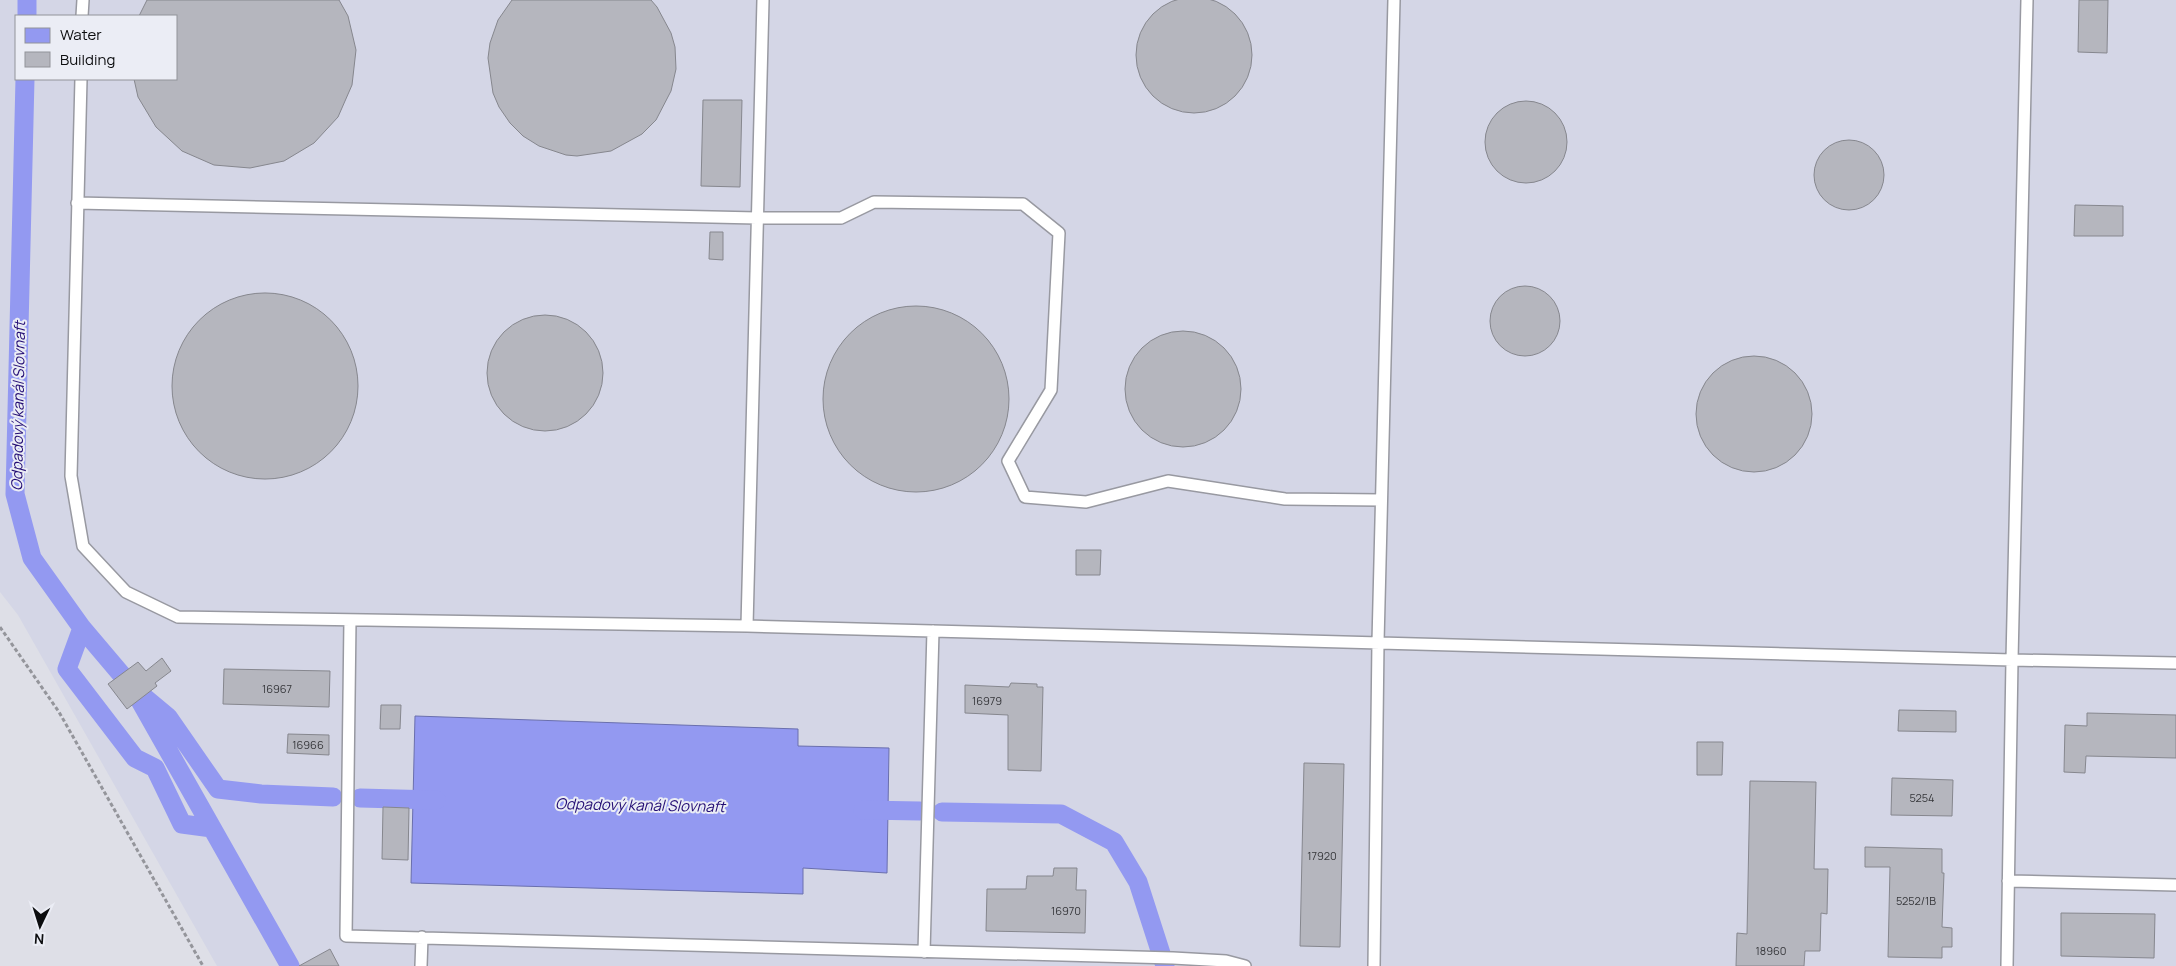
<svg xmlns="http://www.w3.org/2000/svg" width="2176" height="966" font-family="Manrope,sans-serif">
	<style>
		.built { fill: #d4d6e6; fill-rule: evenodd }
		.water { fill: #9399f1; stroke: #6a6fad }
		.lines { fill: none; stroke-linecap: round; stroke-linejoin: round }
		.canal { stroke: #9399f1; stroke-width: 19 }
		.building { fill: #b5b6be; stroke: #86878e }
		.lane-casing { stroke: #9899a1; stroke-width: 14 }
		.path { stroke: #94959b; stroke-width: 3; stroke-dasharray: 4 2.5; stroke-linecap: butt }
		.lane { stroke: #fff; stroke-width: 11 }
		.labels { text-anchor: middle; dominant-baseline: central; stroke-width: 4; stroke-linejoin: round; paint-order: stroke }
		.number-label { font-size: 11px; fill: #36373b }
		.water-label { font-size: 15px; font-style: italic; fill: #230d74; stroke: #ebedf5 }
	</style>
	<rect width="100%" height="100%" fill="#dedfe7"/>
	<path class="built" d="M0 0H2176V966H217L18 615 0 592ZM16 16H176V79H16Z"/>
	<path class="water" d="M415 716 798 729V746L889 748 887 873 803 868V894L411 883Z"/>
	<g class="lines">
		<path class="canal" d="M27 16V0
			M25 79 15 494 32 558 82 628 132 687 168 717 218 789 261 794 333 797
			M82 628 67 669 135 758 155 768 182 824 212 828
			M138 697 290 966
			M360 798 436 800
			M863 810 920 811
			M942 812 1061 814 1114 842 1138 882 1165 966"/>
	</g>
	<path class="building" d="M1136 55a58 58 0 1 1 116 0a58 58 0 1 1-116 0Z
		M147 0H339L348 16 356 50 352 85 338 117 314 143 284 161 250 168 214 165 182 151 156 127 138 97 134 79H176V16H139Z
		M512 0H651L657 7 671 33 675 47 676 69 671 91 656 120 642 134 611 151 577 156 566 155 539 146 523 136 510 123 499 107 493 93 488 58 490 43 498 20Z
		M2079 0H2108L2107 53 2078 52Z
		M703 100H742L740 187 701 186Z
		M1485 142a41 41 0 1 1 82 0a41 41 0 1 1-82 0Z
		M1814 175a35 35 0 1 1 70 0a35 35 0 1 1-70 0Z
		M2075 205 2123 206V236H2074Z
		M710 232H723V260L709 259Z
		M1490 321a35 35 0 1 1 70 0a35 35 0 1 1-70 0Z
		M172 386a93 93 0 1 1 186 0a93 93 0 1 1-186 0Z
		M823 399a93 93 0 1 1 186 0a93 93 0 1 1-186 0Z
		M487 373a58 58 0 1 1 116 0a58 58 0 1 1-116 0Z
		M1125 389a58 58 0 1 1 116 0a58 58 0 1 1-116 0Z
		M1696 414a58 58 0 1 1 116 0a58 58 0 1 1-116 0Z
		M1076 550H1101L1100 575H1076Z
		M162 658 171 671 155 683 157 686 127 709 108 684 138 662 146 671Z
		M224 669 330 671 329 707 223 704Z
		M1011 683 1037 684V687H1043L1041 771 1008 770V715L965 713V685L1009 687Z
		M381 705H401L400 729H380Z
		M1899 710 1956 711V732L1898 731Z
		M2087 713 2176 715V758L2086 756 2085 773 2064 772 2065 725 2087 726Z
		M288 734 329 735V755L287 753Z
		M1697 742H1723L1722 775H1697Z
		M1304 763 1344 764 1340 947 1300 946Z
		M1892 778 1953 780 1952 816 1891 815Z
		M1750 781 1816 782 1814 869H1828L1827 914 1821 913 1820 951H1805L1804 966H1736L1737 933 1747 934Z
		M383 807 409 808 408 860 382 859Z
		M1865 847 1942 849V873H1944L1942 927 1952 928V947H1942V958L1888 957 1890 867H1865Z
		M1054 868H1077L1076 890H1086L1085 933 986 931 987 889H1026L1027 876H1053Z
		M2061 913 2155 914 2154 958 2061 956Z
		M330 949 339 966H299Z"/>
	<g class="lines">
		<defs>
			<path id="lane" d="M82 16 83 0
				M81 79 71 476 83 546 126 592 178 617 747 626 763 0
				M77 203 757 218H841L874 202 1023 204 1059 233 1051 390 1008 461 1025 497 1086 502 1168 481 1285 499 1381 500
				M350 620 346 936 1173 958 1226 961 1245 966
				M747 626 2012 660 2027 0
				M2008 881 2176 885
				M924 952 933 631
				M421 966 422 937
				M1374 966 1378 642 1394 0
				M2007 966 2012 660 2176 663"/>
		</defs>
		<use href="#lane" class="lane-casing"/>
		<path class="path" d="M0 627 59 712 203 966"/>
		<use href="#lane" class="lane"/>
	</g>
	<g class="labels">
		<g class="number-label">
			<text x="277" y="688">16967</text>
			<text x="987" y="700">16979</text>
			<text x="308" y="744">16966</text>
			<text x="1922" y="797">5254</text>
			<text x="1322" y="855">17920</text>
			<text x="1916" y="900">5252/1B</text>
			<text x="1066" y="910">16970</text>
			<text x="1771" y="950">18960</text>
		</g>
		<g class="water-label">
			<text transform="translate(18 406) rotate(-89)">Odpadový kanál Slovnaft</text>
			<text transform="translate(640 805) rotate(1)">Odpadový kanál Slovnaft</text>
		</g>
	</g>
	<rect x="15" y="15" width="162" height="65" fill="#ebedf5" stroke="#929399"/>
	<rect x="25" y="28" width="25" height="15" fill="#9399f1" stroke="#929399"/>
	<text x="60" y="40" font-size="15" fill="#0c0d0f">Water</text>
	<rect x="25" y="52" width="25" height="15" fill="#b5b6be" stroke="#929399"/>
	<text x="60" y="65" font-size="15" fill="#0c0d0f">Building</text>
	<g transform="translate(40 926) rotate(184)" stroke="#ebedf5" stroke-width="4" paint-order="stroke">
	<path d="M0-4L9 19L0 12L-9 19Z" fill="#0c0d0f"/>
	<text y="-8" font-size="14" font-weight="bold" text-anchor="middle" fill="#0c0d0f">N</text>
	</g>
</svg>
